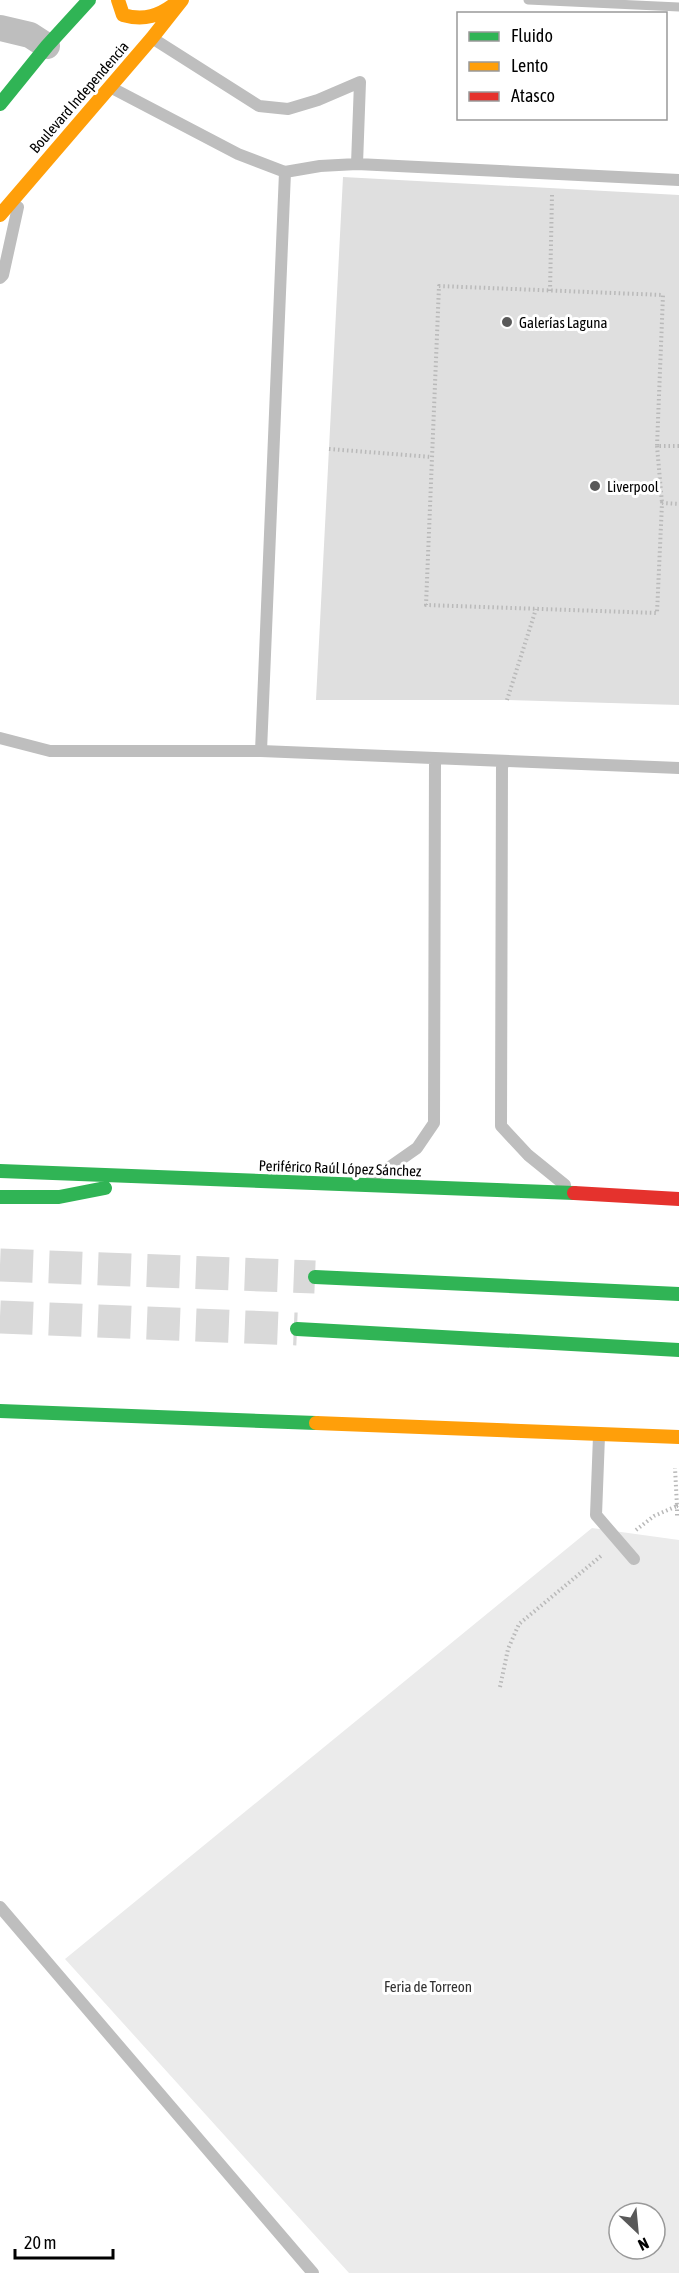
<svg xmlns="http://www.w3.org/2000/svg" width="679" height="2273" font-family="'Asap Condensed',sans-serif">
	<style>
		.green { fill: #ebebeb; fill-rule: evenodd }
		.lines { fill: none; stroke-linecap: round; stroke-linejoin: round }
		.stream { stroke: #bebebe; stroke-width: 9 }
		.building { fill: #dfdfdf }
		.highway-tunnel { stroke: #d9d9d9; stroke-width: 33; stroke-dasharray: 33 16; stroke-linecap: butt }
		.path { stroke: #b9b9b9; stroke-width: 4; stroke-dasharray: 1.5 3; stroke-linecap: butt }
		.lane { stroke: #bebebe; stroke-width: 12 }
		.street { stroke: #bebebe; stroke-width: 26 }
		.fast { stroke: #30b455; stroke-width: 14 }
		.slow { stroke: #ff9f0a; stroke-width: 14 }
		.jam { stroke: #e5322d; stroke-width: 14 }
		.poi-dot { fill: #595959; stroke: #fff; stroke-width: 2 }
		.labels { text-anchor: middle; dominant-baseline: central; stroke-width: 6; stroke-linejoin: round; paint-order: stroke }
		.street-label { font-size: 15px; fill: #000; stroke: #fff }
		.poi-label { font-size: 15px; fill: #000; stroke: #fff; text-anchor: start }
		.park-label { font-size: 15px; fill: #323232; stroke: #fff }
	</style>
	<rect width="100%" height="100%" fill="#fff"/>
	<path class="green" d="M592 1528 679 1540V2273H349L65 1959ZM619 2213H655V2249H619Z"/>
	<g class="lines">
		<path class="stream" d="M528 0 679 7"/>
	</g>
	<path class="building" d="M343 177 679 195V705L507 700H316Z"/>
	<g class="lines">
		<path class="highway-tunnel" d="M0 1265 315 1277
			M0 1317 297 1329"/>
		<path class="path" d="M550 291 552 195
			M657 446 662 503
			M679 446H657L663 295 439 286 426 605 657 613 662 503 679 504
			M329 449 432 457
			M507 700 536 609
			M678 1506H677V1516L679 1517
			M636 1530 654 1516 677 1506 675 1468
			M500 1687 508 1649 519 1624 601 1556"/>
		<path class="lane" d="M152 38 259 106 288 109 318 100 360 82 357 164
			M110 87 238 154 285 172
			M679 180 357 164 320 166 285 172 261 751 679 768
			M0 278 3 275 18 207
			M0 738 50 751H261
			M502 761 501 1126 528 1155 565 1185
			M372 1176 387 1169 417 1148 434 1123 435 758
			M599 1436 596 1515 634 1559
			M0 1907 313 2273"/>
		<path class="street" d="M0 28 30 35 47 46"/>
		<path class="fast" d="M0 104 47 46 89 0
			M0 1171 574 1193
			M0 1197H59L105 1188
			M315 1277 679 1294
			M297 1329 679 1350
			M0 1411 316 1423"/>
		<path class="slow" d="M118 0 123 15C144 21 160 16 177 2
			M0 215 152 38 182 0
			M316 1423 679 1437"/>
		<path class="jam" d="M574 1193 679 1199"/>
	</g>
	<g class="poi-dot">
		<circle cx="507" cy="322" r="6"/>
		<circle cx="595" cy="486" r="6"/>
	</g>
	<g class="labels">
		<g class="street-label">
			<text transform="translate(79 97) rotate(-49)">Boulevard Independencia</text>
			<text transform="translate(340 1168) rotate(2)">Periférico Raúl López Sánchez</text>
		</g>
		<g class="poi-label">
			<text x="519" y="322">Galerías Laguna</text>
			<text x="607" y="486">Liverpool</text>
		</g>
		<g class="park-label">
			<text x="428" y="1986">Feria de Torreon</text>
		</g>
	</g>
	<rect x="457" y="12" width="210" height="108" fill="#ffffff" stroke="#999999" stroke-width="1.5"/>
	<rect x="469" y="32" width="30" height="9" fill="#30b455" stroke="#999999" stroke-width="1.5"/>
	<text x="511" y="42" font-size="18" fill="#000000">Fluido</text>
	<rect x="469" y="62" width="30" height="9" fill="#ff9f0a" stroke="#999999" stroke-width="1.5"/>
	<text x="511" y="72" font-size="18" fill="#000000">Lento</text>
	<rect x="469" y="92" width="30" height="9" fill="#e5322d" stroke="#999999" stroke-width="1.5"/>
	<text x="511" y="102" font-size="18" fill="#000000">Atasco</text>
	<g transform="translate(637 2231) rotate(154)"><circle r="28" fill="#ffffff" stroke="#999999" stroke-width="1.5"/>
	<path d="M0-4.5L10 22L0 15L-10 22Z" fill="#595959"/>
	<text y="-9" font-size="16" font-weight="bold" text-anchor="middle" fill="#000000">N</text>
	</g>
	<path d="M15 2249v9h98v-9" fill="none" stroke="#000000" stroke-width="3"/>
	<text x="24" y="2249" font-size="18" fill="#000000" stroke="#ffffff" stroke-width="4.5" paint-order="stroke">20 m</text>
</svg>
